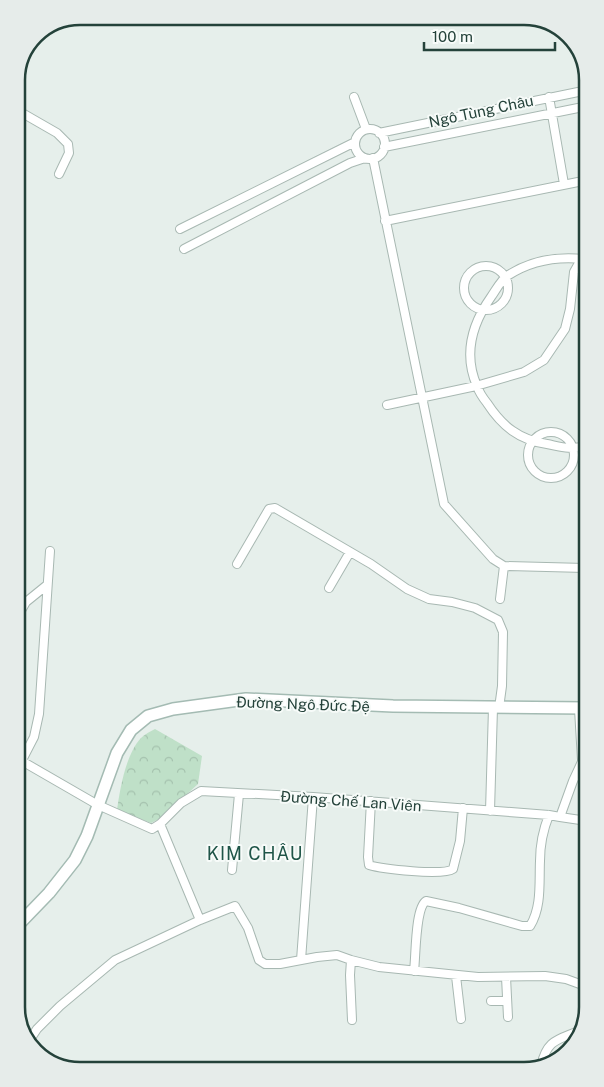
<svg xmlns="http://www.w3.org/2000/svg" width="604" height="1087" font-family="'Public Sans',sans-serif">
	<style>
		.park { fill: url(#park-crowns) }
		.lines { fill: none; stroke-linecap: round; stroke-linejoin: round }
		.minor-casing { stroke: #a8b8b2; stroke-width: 10 }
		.secondary-casing { stroke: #a4bbb3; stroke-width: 14 }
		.minor { stroke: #fff; stroke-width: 8 }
		.secondary { stroke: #fff; stroke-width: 11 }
		.labels { text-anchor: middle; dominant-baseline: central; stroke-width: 4; stroke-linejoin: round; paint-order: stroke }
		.street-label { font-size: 15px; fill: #24423a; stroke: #f7fbf9 }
		.quarter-label { font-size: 18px; letter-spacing: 1px; fill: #1f5548; stroke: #f7fbf9 }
		.rim { fill: none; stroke: #24423a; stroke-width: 2.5 }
	</style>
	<defs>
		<pattern id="park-crowns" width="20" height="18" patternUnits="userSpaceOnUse" patternTransform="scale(1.25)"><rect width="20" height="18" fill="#bfe0c8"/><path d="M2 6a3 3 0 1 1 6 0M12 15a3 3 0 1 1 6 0" fill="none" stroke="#a4c1ad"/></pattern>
	</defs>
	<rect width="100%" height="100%" fill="#e6efeb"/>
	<path class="park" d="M155 729 202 756 198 784 161 818 151 823 117 810C120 788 126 754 141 738 145 734 151 731 155 729Z"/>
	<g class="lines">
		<defs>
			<path id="minor" d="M354 97 366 129
				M549 97 564 184
				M17 110 57 133 68 144 69 153 59 174
				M355 144a15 15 0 1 1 30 0a15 15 0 1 1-30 0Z
				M379 133 583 91
				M384 147 583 107
				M373 158 444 504 493 559 504 566 585 568
				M385 221 583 181
				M180 229 355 142
				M184 249 350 163 365 158
				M584 259C556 256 531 260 507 276 501 280 496 290 491 297 472 324 463 354 477 386 479 392 483 398 487 403 502 426 519 440 547 444 562 447 570 450 585 446
				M464 288a22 22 0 1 1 44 0a22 22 0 1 1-44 0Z
				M387 405 476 386 524 372 544 360 565 329 570 309 574 272 583 256
				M528 455a23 23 0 1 1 46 0a23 23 0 1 1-46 0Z
				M237 564 269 509 275 508 371 564 407 589 429 599 452 602 475 608 498 620 503 632 502 686 499 708
				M329 588 350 552
				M500 599 504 566
				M19 614 26 602 47 585
				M579 709 582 760
				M20 760 98 805 152 829 160 824 181 803 201 791 313 797 549 815 560 817 573 781 586 753
				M20 764 34 737 39 714 50 551
				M371 801 368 857 369 865C382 869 443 876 453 869L460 841 463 808
				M490 811 493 708
				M560 817 587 821
				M160 824 200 920 235 906 248 928 259 960 265 964H280L317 957 337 955 351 960 379 967 478 977 545 976 566 979 588 987
				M232 870 239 794
				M301 960 313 797
				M351 960 350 975 352 1020
				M414 971C416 956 415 908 426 901L459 908 522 926H530C542 907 539 882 540 861 540 845 543 830 549 815
				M456 976 461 1019
				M506 977 508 1017
				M491 1001H507
				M29 1041 37 1029 60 1006 115 960 200 920
				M541 1066C547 1039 558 1040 581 1030"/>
			<path id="secondary" d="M21 922 49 893 75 860 87 836 117 753 131 730 148 716 173 709 246 699 393 706 586 708"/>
		</defs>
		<use href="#minor" class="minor-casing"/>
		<use href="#secondary" class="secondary-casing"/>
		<use href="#minor" class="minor"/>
		<use href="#secondary" class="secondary"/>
	</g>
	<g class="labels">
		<g class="street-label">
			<text transform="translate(481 111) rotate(-12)">Ngô Tùng Châu</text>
			<text transform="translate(303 704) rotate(2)">Đường Ngô Đức Đệ</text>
			<text transform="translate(351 801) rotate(4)">Đường Chế Lan Viên</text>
		</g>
		<g class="quarter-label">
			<text x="255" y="853">KIM CHÂU</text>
		</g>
	</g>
	<path d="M0 0H604V1087H0ZM80 25H524A55 55 0 0 1 579 80V1007A55 55 0 0 1 524 1062H80A55 55 0 0 1 25 1007V80A55 55 0 0 1 80 25Z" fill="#e6ecea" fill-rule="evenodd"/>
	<path class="rim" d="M80 25H524A55 55 0 0 1 579 80V1007A55 55 0 0 1 524 1062H80A55 55 0 0 1 25 1007V80A55 55 0 0 1 80 25Z"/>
	<path d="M424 42v8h131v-8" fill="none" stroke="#24423a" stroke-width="2.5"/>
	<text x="432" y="42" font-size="15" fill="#24423a" stroke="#f7fbf9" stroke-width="4" paint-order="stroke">100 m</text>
</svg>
